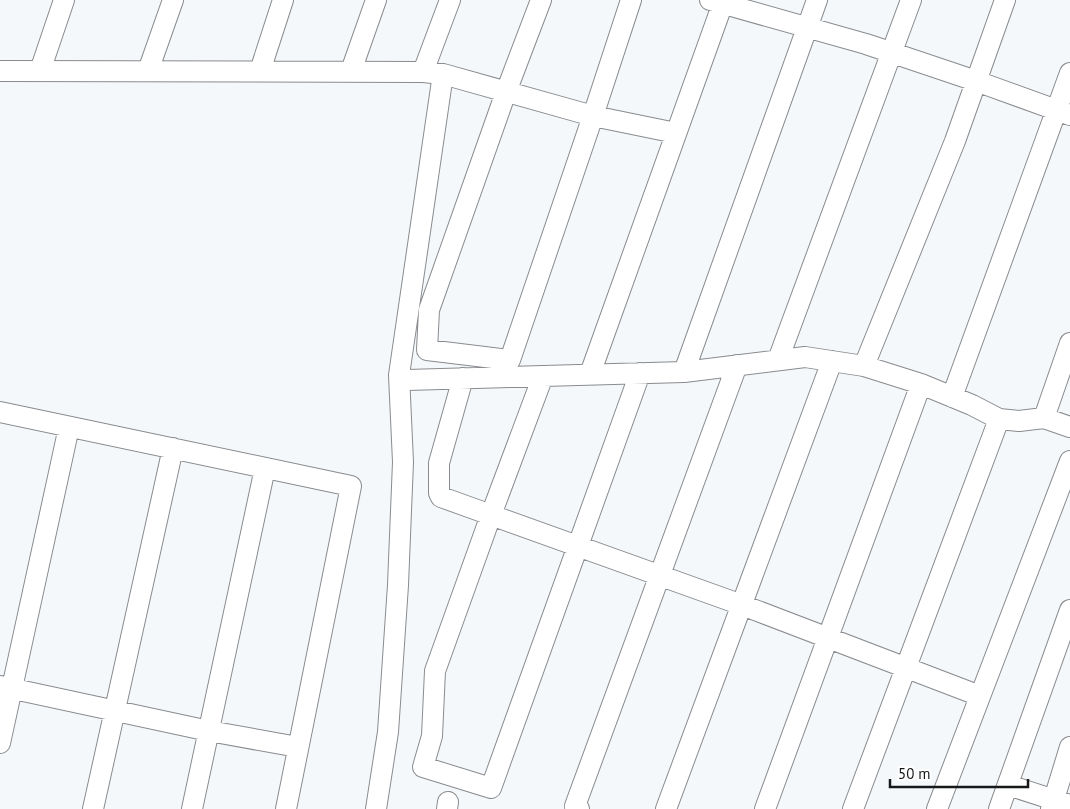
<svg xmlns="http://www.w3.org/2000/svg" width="1070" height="809" font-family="'PT Sans',sans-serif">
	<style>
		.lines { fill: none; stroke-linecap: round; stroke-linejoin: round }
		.minor-casing { stroke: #898b8e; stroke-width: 22 }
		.minor { stroke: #fff; stroke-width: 20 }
	</style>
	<rect width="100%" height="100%" fill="#f5f8fb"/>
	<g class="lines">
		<defs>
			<path id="minor" d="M541 0 506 92 429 310 427 350 510 360 593 116 631 0
				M710 0 866 44 976 81 1070 115
				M0 71 423 72 443 74 399 375 407 380 684 372 805 357 864 366 921 384 972 405 999 419 1019 421 1044 418
				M40 71 64 0
				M148 71 173 0
				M260 71 283 0
				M351 71 376 0
				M423 72 450 0
				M443 74 593 116 676 133
				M1070 343 1044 418 1070 427
				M778 360 911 0
				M864 366 955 141 1005 0
				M684 372 817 0
				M590 374 724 0
				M543 376 491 515 742 605 980 696
				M463 378 439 463V493L441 497 491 515 435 671 432 736 423 767 491 788 640 373
				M952 397 1070 73
				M0 412 351 486 286 809
				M0 686 209 731 298 747
				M0 743 69 427
				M1008 785 1070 805
				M93 809 173 448
				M192 809 265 468
				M376 809 388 732 398 585 403 462 399 375
				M447 809 448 802
				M579 809 575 806 737 365
				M666 809 832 361
				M765 809 921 384
				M853 809 999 419
				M937 809 1070 461
				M999 809 1070 610
				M1051 809 1070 747"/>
		</defs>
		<use href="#minor" class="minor-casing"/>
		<use href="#minor" class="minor"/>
	</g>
	<path d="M890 779v8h138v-8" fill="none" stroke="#171819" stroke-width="2.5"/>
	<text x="898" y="779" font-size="15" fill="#171819" stroke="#ffffff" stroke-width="4" paint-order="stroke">50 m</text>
</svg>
